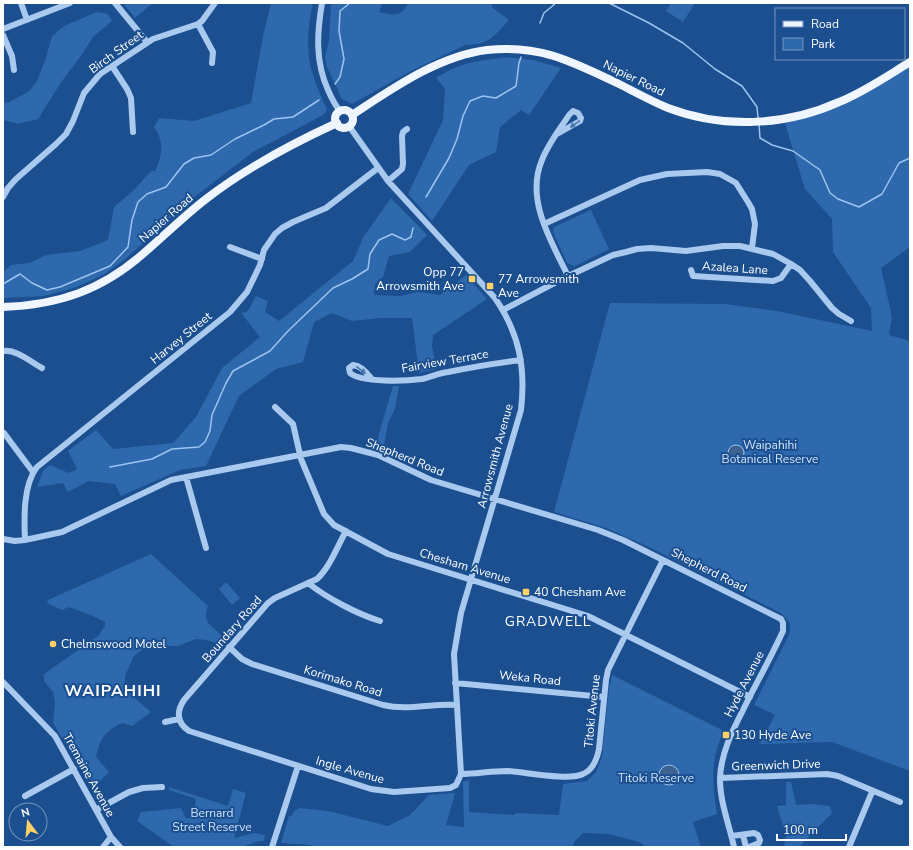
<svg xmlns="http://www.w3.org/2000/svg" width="913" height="850" font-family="'Nunito Sans',sans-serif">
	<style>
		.green { fill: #2e69ad }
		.water { fill: #3c6290; stroke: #9cc4f0 }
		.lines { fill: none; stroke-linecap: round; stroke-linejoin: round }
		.stream { stroke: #9cc4f0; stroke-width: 1.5 }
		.minor { stroke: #a9c9ee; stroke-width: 6 }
		.major { stroke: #f0f6ff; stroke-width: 8 }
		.oneway { fill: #4674ac }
		.poi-dot { fill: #ffd166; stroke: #1b4f8f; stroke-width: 1.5 }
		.labels { text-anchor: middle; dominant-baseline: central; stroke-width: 4; stroke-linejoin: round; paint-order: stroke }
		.street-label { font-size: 12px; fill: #fff; stroke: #1b4f8f }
		.poi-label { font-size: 12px; fill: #fff; stroke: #1b4f8f; text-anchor: start }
		.park-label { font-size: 12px; fill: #cfe3fa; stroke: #1b4f8f }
		.quarter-label { font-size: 14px; letter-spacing: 1px; fill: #fff; stroke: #1b4f8f }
		.district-label { font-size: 16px; font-weight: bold; letter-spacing: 1px; fill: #fff; stroke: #1b4f8f }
	</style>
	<rect width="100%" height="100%" fill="#1b4f8f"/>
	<path class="green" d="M123 3H153L135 18Z
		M271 3H313C308 23 306 48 311 69 315 83 321 96 327 110L323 115 253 152 188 202 124 260 103 275 74 288 44 296 3 298V272L11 265 30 263 46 255 80 251 108 240 114 207 134 190 151 171H155C163 155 164 141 154 127L159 118 194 121 251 103 263 36Z
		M331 3H382L379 12C393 15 401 18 408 3H491L493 8 509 20 500 30 490 39 479 44 465 45 407 73 352 104 342 99 327 67 325 57 329 41Z
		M671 3H695L683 22 666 11Z
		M97 12 108 14 112 21 93 37 83 53 62 81 38 119 18 124 3 120V103L9 102 28 92 36 83 45 61 52 36 64 26Z
		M506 57 533 60 561 68 529 115 521 110 500 127 496 152 469 165 432 221 408 194 443 120 445 89 436 78C461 62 478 61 506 57Z
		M910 62V247L881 268 892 317 889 335 910 341V771L832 742 760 744 775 715 754 705 790 633V623L781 613 647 546 606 528 554 512 610 303 725 304 777 311 872 331 871 308 833 252 832 219 805 189 784 120 808 114Z
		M391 198 427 235 410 252 389 256 383 277 375 284 374 295 401 296 417 292 440 295 466 275 487 299 433 335 432 346 436 369 419 373 412 318H380L352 321 332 313 314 322 303 362 276 369 239 396 206 466 180 470 121 496 115 484 89 481 68 492 63 483 37 487 43 471 50 465 69 473 77 469 68 451 96 430 113 449 173 443 196 417 222 368 260 337 241 313 246 312 248 311 256 296 268 301 265 312 279 321 353 261 364 236Z
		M591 210 609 249 575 266 567 263 553 232 554 227Z
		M393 386H399L395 409 388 423 383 451 377 448 379 433Z
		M151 554 208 606C201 625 214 625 223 638L222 641 216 643 207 640 196 639 178 646H147L134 656 125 676V684L131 695 151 712 132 726 122 723C104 732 101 737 96 757L109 772 93 788 53 723 55 702 53 692 44 681V674L98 636 105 626V622L93 616 69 607 62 610 47 603 48 600Z
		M226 582 240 598 232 605 219 589Z
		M612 675 724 731C710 757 712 786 717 814L693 822 701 847H647L639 842 609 834 583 833 575 841 572 847H312L311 845 281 843 289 816H292L294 811 300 808 328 811 388 826 410 815 429 795 455 793 446 825 464 827 463 782 469 780V812L514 815 516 813 559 815 563 784 587 781 596 772 602 757 609 688Z
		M786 782H791L796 805 810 804 830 806 832 813 801 845V847H784L786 836 777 806 786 805Z
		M169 787 228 806 233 789 246 793 234 838 254 833 265 835 264 841H259L242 847H174L137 821 141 812 181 808 186 818H193L196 799 169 790Z"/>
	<path class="water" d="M728 453a8 8 0 1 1 16 0a8 8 0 1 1-16 0Z
		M659 775a10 10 0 1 1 20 0a10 10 0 1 1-20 0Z"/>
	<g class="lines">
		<path class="stream" d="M609 3 649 23 683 43 715 69 742 86 757 107 758 118
			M540 23 544 13 556 3
			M335 84 340 77 344 59 339 31 340 11 350 3
			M759 124 760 138 772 145 793 151 820 170 830 193 838 199 859 207 882 194 899 163 910 158
			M426 197 449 158 457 139 463 116 470 101 483 96 496 98 516 86 519 63 521 57
			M3 284 20 274 32 283 47 290 60 287 110 266 128 247 132 220 138 202 147 194 166 187 184 164 194 158 211 155 235 139 264 125 274 119 293 117 319 100
			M110 467 152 459 172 449 199 447 205 442 210 431 212 415 226 383 233 371 270 351 288 331 333 288 352 279 368 269 370 254 379 240 392 234 405 240 411 237 413 228"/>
		<path class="minor" d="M21 3 27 20
			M115 3 147 42
			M322 3C317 33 315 61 328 90 331 97 335 105 340 111
			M198 24 213 52 212 63
			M3 29 70 3
			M3 35 12 56 14 70
			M112 66 127 89 131 98 133 132
			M557 134 580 121 581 118 578 113 573 111 569 115C560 129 548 144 542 160 525 199 551 241 568 276
			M388 181 402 169 403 164 402 136 403 132 407 129
			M3 197 8 188 16 179 56 144 66 134 73 121 84 93 100 74 153 39 198 24 202 21 215 3
			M544 224 640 180 667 174 707 172 720 174 729 179 736 183 748 202 752 209 755 224 752 248
			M230 247 262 259
			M691 270 693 276 773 281 781 278 791 264
			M503 310 564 278 613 255 626 252 637 249 651 248 686 251 723 246H740L773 254 791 264 800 270 810 281 832 308 839 314 851 321
			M3 351C16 349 31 362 42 368
			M372 379C366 373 362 366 353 365L349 368 350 373C362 383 406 381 422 379 431 377 439 373 448 372 472 367 497 363 521 360
			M275 407 293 424 301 459 324 514 334 525 388 554 588 616 750 697
			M4 433 33 472
			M186 477 206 548
			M346 531C337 547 330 567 317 579L275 598 268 603 184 700C176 712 177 723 189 731L371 789 394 792 450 788 456 785 461 774 454 654 461 613 521 410C526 367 519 333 495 298L388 181 349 126
			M3 539 15 541 25 540 62 532 171 480 341 447 351 448 378 455 431 480 598 530 623 540 781 619 783 623V631C773 653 761 675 750 696 737 723 721 748 720 779 720 802 729 824 734 847
			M25 540C24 518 23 485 37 467L230 312 247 292 260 265 264 250 275 234 282 228 293 222 326 208 378 168
			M308 583C327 598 357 614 380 621
			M229 647 242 659 252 664 383 705C409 711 431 703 457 705
			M3 682 55 736 111 837 120 847
			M455 683 604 697
			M165 722 179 719
			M461 774C476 774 491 771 507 771 525 772 569 781 583 774 593 770 597 759 599 749L606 680 608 670 663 560
			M720 778 827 774 838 776 900 802
			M25 796 74 769
			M96 810 129 792 143 788 162 787
			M743 835 746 847
			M732 836 754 833 758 835 760 840 759 843 749 847
			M103 847 111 837
			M272 847 298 766
			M849 847 872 792"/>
		<path class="major" d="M335 119a9 9 0 1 1 18 0a9 9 0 1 1-18 0Z
			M352 115C392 89 438 56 487 50 540 44 573 62 619 84 635 92 651 101 668 108 723 129 786 126 839 102 864 92 887 76 910 62
			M3 307C59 305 102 290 144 253 165 235 184 216 206 199 246 168 291 144 337 123"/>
	</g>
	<defs><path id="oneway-solid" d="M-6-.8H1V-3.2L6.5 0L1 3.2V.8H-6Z"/></defs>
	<g class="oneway">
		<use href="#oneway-solid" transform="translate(575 124) rotate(145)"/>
		<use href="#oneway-solid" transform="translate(361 370) rotate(37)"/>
	</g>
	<g class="poi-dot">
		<rect x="468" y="275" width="8" height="8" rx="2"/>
		<rect x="486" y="282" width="8" height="8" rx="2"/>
		<rect x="522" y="588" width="8" height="8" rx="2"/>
		<circle cx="53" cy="644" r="4"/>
		<rect x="722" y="731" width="8" height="8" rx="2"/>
	</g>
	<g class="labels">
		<g class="street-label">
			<text transform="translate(116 52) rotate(-36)">Birch Street</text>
			<text transform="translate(634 78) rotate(26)">Napier Road</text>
			<text transform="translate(166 218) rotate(-41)">Napier Road</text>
			<text transform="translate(735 268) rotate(4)">Azalea Lane</text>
			<text transform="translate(181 338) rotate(-39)">Harvey Street</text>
			<text transform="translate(445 361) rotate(-10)">Fairview Terrace</text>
			<text transform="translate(495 456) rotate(-75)">Arrowsmith Avenue</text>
			<text transform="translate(405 457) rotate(22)">Shepherd Road</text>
			<text transform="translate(465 566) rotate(17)">Chesham Avenue</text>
			<text transform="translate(709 570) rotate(27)">Shepherd Road</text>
			<text transform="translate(232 629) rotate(-49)">Boundary Road</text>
			<text transform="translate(530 678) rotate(6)">Weka Road</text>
			<text transform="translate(343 681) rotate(17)">Korimako Road</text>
			<text transform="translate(744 684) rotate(-63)">Hyde Avenue</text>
			<text transform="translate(592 711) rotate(-84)">Titoki Avenue</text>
			<text transform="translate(776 765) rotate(-2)">Greenwich Drive</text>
			<text transform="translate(350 770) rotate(16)">Ingle Avenue</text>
			<text transform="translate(89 775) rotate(61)">Tremaine Avenue</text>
		</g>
		<g class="poi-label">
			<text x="464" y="272" text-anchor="end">Opp 77<tspan x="464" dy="14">Arrowsmith Ave</tspan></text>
			<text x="498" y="279">77 Arrowsmith<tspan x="498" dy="14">Ave</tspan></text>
			<text x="534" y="592">40 Chesham Ave</text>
			<text x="61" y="644">Chelmswood Motel</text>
			<text x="734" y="735">130 Hyde Ave</text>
		</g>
		<g class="park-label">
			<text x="770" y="445">Waipahihi<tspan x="770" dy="14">Botanical Reserve</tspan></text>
			<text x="656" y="778">Titoki Reserve</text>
			<text x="212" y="813">Bernard<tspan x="212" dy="14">Street Reserve</tspan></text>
		</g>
		<g class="quarter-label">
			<text x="548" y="621">GRADWELL</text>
		</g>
		<g class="district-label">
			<text x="113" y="691">WAIPAHIHI</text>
		</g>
	</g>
	<rect width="913" height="850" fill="none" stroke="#ffffff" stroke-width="8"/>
	<rect x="775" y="8" width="130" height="52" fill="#1b4f8f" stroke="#7695bc"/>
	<rect x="783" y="21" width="20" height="6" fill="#f0f6ff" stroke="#7695bc"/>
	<text x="811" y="28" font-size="12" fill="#ffffff">Road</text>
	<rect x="783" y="38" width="20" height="12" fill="#2e69ad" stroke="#7695bc"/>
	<text x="811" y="48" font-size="12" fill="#ffffff">Park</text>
	<g transform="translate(28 822) rotate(344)"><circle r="19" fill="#1b4f8f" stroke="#7695bc"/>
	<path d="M0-3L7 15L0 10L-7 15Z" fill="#ffd166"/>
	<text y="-6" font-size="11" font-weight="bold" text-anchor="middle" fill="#ffffff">N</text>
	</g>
	<path d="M777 834v6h69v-6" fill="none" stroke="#ffffff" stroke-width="2"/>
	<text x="783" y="834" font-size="12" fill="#ffffff" stroke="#1b4f8f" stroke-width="3" paint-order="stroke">100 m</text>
</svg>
